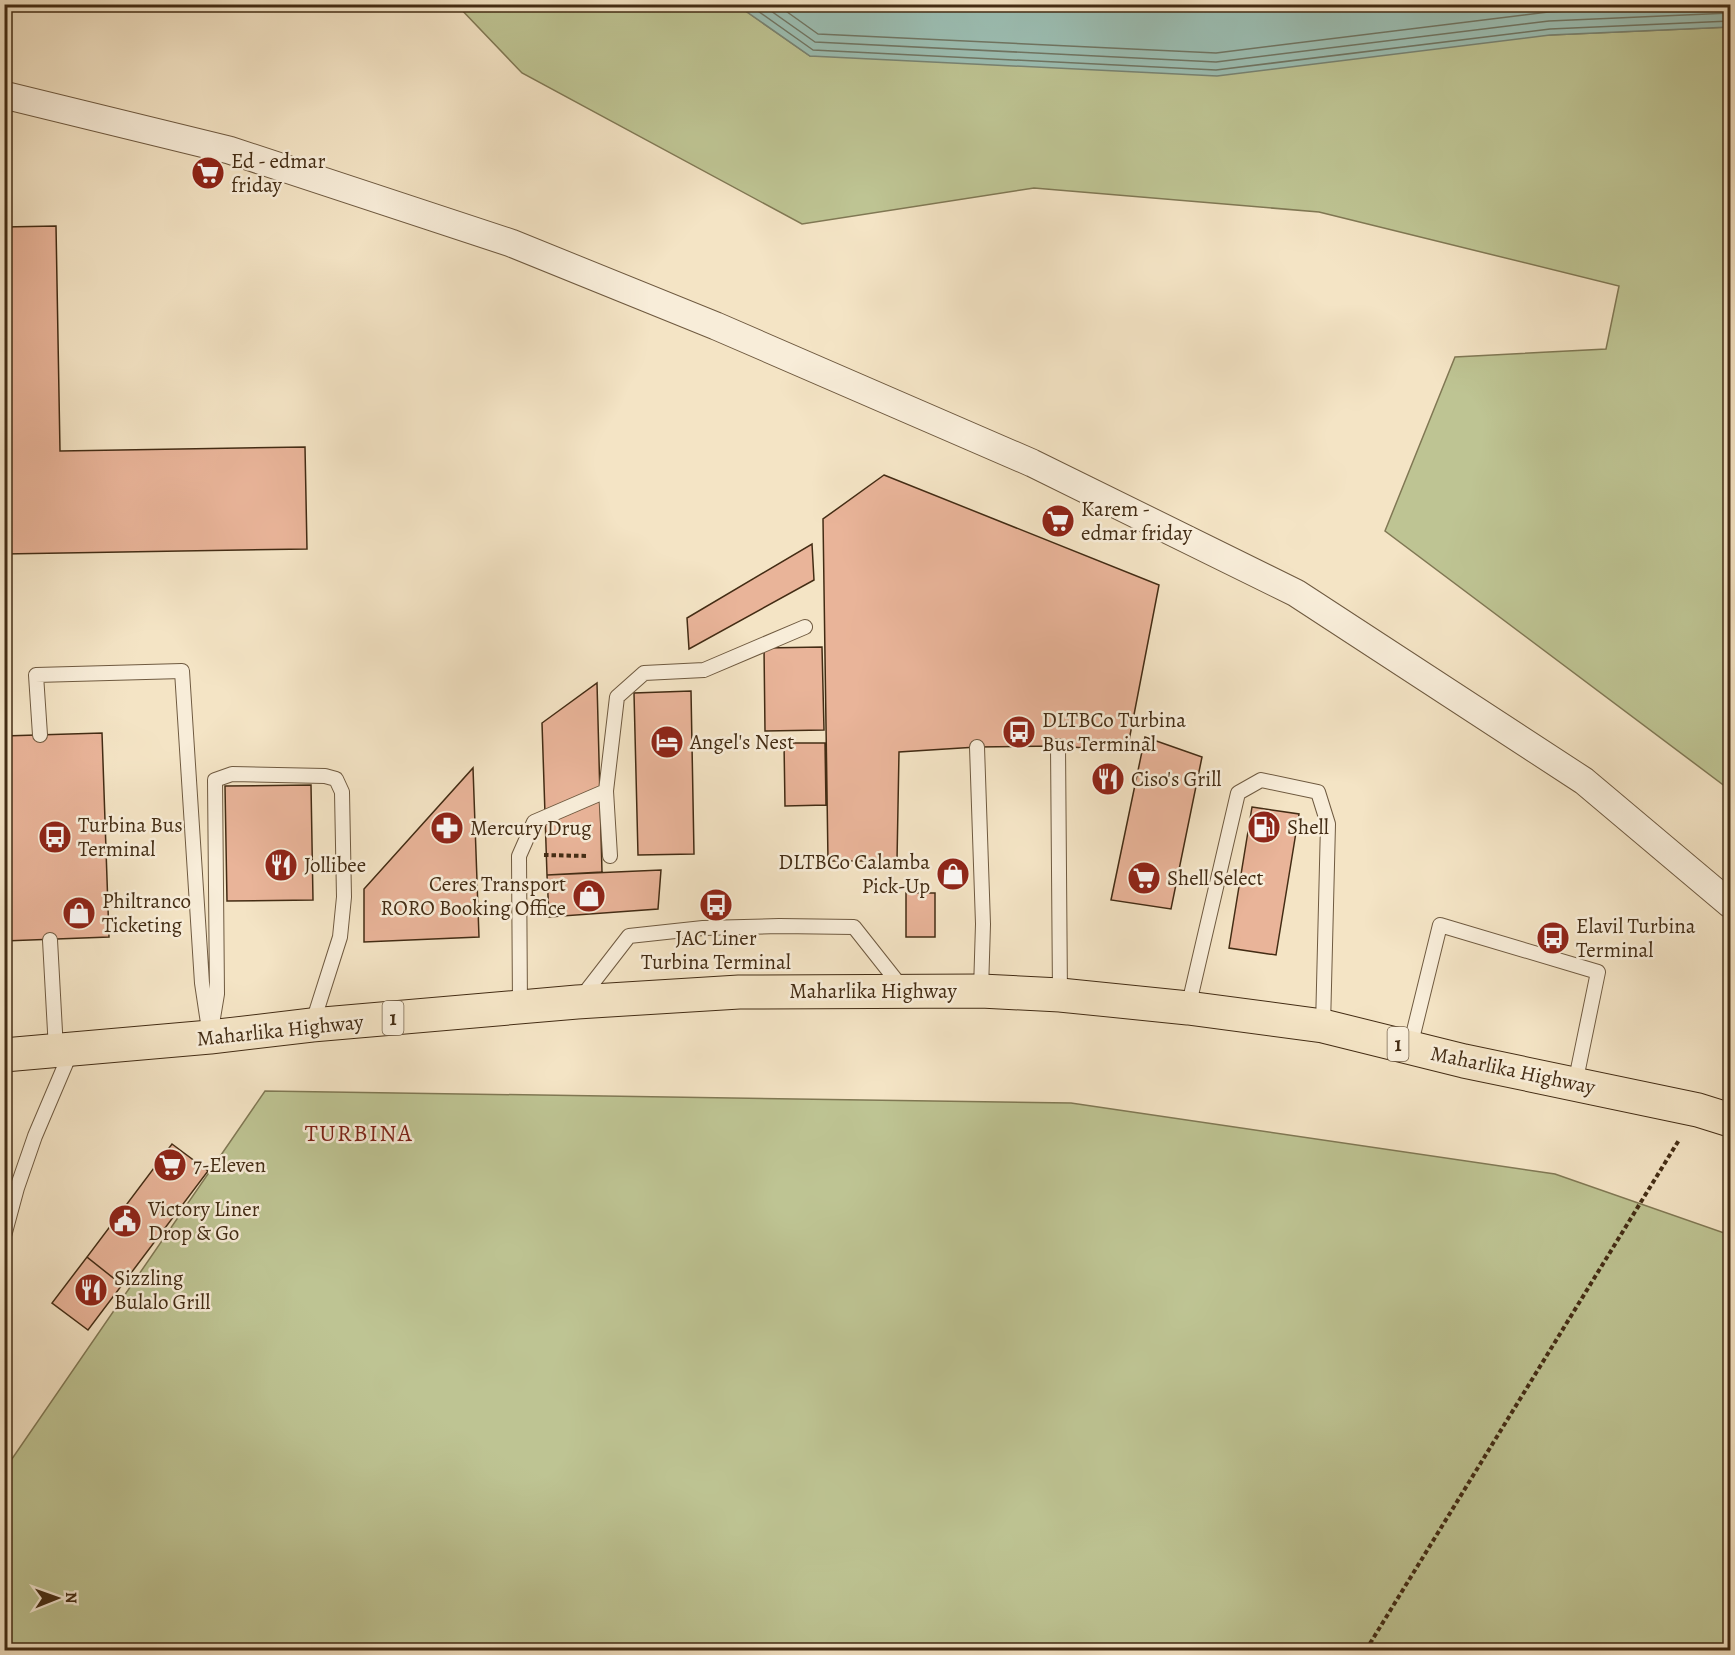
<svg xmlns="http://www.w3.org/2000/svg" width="1735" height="1655" font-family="Alegreya,serif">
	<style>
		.green { fill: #bec493; stroke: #807854; stroke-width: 1.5 }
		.water { fill: #9cbfb4; stroke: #788474; stroke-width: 1.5 }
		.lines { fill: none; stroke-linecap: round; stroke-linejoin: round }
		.shore { stroke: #707664; stroke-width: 1.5 }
		.building { fill: #e9b499; stroke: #432c14; stroke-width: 1.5 }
		.lane-casing { stroke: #6f5a40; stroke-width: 16 }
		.street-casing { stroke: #6f5a40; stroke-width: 29 }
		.highway-casing { stroke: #432c14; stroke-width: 35 }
		.path { stroke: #432c14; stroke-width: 4; stroke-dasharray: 4.5 3; stroke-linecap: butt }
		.lane { stroke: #f8edd9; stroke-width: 14 }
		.street { stroke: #f8edd9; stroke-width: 27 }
		.highway { stroke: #f4e4c5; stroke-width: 33 }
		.labels { text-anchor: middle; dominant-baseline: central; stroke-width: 5; stroke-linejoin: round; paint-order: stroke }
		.shield { fill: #f8edd9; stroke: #79664f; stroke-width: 1.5 }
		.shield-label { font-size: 20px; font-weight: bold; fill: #432c14 }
		.poi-label { font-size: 21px; fill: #432c14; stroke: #f8edd9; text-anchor: start }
		.street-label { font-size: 21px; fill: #432c14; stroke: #f8edd9 }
		.quarter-label { font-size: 24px; letter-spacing: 1.5px; fill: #7a1f14; stroke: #f8edd9 }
	</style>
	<rect width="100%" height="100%" fill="#f4e4c5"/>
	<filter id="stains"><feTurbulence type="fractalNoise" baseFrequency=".00333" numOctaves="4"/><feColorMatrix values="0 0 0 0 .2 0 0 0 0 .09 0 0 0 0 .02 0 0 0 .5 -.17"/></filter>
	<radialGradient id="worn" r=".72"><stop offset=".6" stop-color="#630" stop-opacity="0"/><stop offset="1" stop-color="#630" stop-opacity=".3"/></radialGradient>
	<path class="green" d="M457 5H737L810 56 1550 35 1730 27V790L1385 531 1455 357 1606 349 1619 286 1319 212 1034 188 802 224 522 73Z
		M265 1091 1071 1103 1555 1174 1730 1235V1650H5V1469Z"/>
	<path class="water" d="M1730 4V27L1550 35 1217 76 810 56 737 5Z"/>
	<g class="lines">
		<path class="shore" d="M748 4 813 50 1216 70 1550 29 1730 21
			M761 4 815 42 1216 62 1549 21 1730 13
			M776 4 818 34 1216 53 1548 12 1724 4"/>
	</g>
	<path class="building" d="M56 226 60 451 305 447 307 549 4 554V227Z
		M884 475 1159 585 1127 751 1058 746 977 747 899 752 897 861H828L823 519Z
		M812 544 814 580 689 649 687 618Z
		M822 647 824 730 765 731 764 648Z
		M597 683 602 872 547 875 542 723Z
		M691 691 694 854 638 855 634 693Z
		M102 733 109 937 4 941V736Z
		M1145 737 1202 757 1171 909 1111 900Z
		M784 743H825L826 805 785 806Z
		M473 768 479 937 364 942V889Z
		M311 785 313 900 227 901 225 786Z
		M1252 807 1299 814 1276 955 1229 948Z
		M661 870 658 909 549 917 547 875Z
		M906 893H935V937H906Z
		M172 1144 208 1171 122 1285 87 1257Z
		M87 1257 122 1285 88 1330 52 1303Z"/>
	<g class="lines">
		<defs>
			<path id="lane" d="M40 735 36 675 182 671 202 983 208 1023
				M1058 746 1060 995
				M977 747 983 924 981 990
				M610 856 606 791 617 697 644 673 704 670 805 627
				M50 940 56 1050
				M581 998 629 936 703 928 779 926 854 927 903 989
				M520 1008 519 856 534 822 606 791
				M1188 1008 1238 793 1261 780 1318 792 1328 824 1323 1026
				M210 1036 217 994 215 780 232 774 325 776 336 779 342 792 344 897 340 937 312 1025
				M1410 1047 1440 925 1598 972 1575 1084
				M4 1236 17 1188 35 1136 72 1049"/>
			<path id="street" d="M4 95 229 150 511 243 716 326 1032 463 1296 593 1584 781 1730 904"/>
			<path id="highway" d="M4 1055 210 1037 312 1025 577 1002 739 992 981 991 1060 995 1188 1008 1323 1026 1464 1061 1698 1110 1730 1120"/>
		</defs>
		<use href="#lane" class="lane-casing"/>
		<use href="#street" class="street-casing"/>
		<use href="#highway" class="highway-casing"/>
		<path class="path" d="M544 855 587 856
			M1366 1650 1679 1140"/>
		<use href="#lane" class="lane"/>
		<use href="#street" class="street"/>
		<use href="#highway" class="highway"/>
	</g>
	<defs>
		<symbol id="supermarket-disc" viewBox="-11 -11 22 22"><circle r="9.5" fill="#8f2418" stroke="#f8edd9"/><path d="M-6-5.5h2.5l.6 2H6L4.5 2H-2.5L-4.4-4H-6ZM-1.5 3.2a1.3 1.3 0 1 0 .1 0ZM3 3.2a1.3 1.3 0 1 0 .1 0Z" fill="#fff"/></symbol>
		<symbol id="bus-disc" viewBox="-11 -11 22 22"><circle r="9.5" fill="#8f2418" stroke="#f8edd9"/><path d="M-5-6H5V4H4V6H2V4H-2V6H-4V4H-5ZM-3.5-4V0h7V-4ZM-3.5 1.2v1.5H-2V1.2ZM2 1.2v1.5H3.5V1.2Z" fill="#fff"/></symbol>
		<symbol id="hotel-disc" viewBox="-11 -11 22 22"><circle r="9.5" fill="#8f2418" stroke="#f8edd9"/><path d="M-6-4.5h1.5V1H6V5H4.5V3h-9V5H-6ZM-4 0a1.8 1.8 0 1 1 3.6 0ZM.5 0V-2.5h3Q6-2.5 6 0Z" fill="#fff"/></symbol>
		<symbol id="restaurant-disc" viewBox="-11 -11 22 22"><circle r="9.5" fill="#8f2418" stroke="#f8edd9"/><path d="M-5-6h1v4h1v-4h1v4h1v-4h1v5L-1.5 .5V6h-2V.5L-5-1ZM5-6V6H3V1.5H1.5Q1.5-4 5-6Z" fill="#fff"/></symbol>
		<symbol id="fuel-disc" viewBox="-11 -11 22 22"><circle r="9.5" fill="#8f2418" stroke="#f8edd9"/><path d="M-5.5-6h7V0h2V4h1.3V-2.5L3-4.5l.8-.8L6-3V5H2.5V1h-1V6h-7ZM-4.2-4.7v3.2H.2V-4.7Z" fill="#fff"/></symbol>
		<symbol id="pharmacy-disc" viewBox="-11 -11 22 22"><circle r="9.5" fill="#8f2418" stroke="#f8edd9"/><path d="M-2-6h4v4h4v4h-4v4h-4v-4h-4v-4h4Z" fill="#fff"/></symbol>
		<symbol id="shop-disc" viewBox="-11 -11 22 22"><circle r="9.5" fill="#8f2418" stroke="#f8edd9"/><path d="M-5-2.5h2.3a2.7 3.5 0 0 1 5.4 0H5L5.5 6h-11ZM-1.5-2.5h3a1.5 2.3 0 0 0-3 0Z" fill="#fff"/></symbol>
		<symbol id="civic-disc" viewBox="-11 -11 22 22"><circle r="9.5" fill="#8f2418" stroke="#f8edd9"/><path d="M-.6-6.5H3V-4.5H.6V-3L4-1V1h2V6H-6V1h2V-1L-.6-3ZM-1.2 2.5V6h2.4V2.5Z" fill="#fff"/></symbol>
	</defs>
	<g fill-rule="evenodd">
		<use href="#supermarket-disc" x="189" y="154" width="38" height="38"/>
		<use href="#supermarket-disc" x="1039" y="502" width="38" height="38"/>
		<use href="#bus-disc" x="1000" y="713" width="38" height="38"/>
		<use href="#hotel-disc" x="648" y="723" width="38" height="38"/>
		<use href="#restaurant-disc" x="1089" y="760" width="38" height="38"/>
		<use href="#fuel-disc" x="1245" y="808" width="38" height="38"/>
		<use href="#pharmacy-disc" x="428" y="809" width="38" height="38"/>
		<use href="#bus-disc" x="36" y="818" width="38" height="38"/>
		<use href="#restaurant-disc" x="262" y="846" width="38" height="38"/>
		<use href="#shop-disc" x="934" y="855" width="38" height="38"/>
		<use href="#supermarket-disc" x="1125" y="859" width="38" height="38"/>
		<use href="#shop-disc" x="570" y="877" width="38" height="38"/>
		<use href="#bus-disc" x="697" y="886" width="38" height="38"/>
		<use href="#shop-disc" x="60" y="894" width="38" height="38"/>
		<use href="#bus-disc" x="1534" y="919" width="38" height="38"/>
		<use href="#supermarket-disc" x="151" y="1146" width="38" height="38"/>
		<use href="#civic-disc" x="106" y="1202" width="38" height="38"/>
		<use href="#restaurant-disc" x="72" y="1271" width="38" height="38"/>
	</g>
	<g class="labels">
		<g class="shield">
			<rect x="382.5" y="1001" width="21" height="34" rx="4.5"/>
			<rect x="1387.5" y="1027" width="21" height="34" rx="4.5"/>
		</g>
		<g class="shield-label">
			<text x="393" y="1018">1</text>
			<text x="1398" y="1044">1</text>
		</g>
		<g class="poi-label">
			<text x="231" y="161">Ed - edmar<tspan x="231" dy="24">friday</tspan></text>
			<text x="1081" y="509">Karem -<tspan x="1081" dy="24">edmar friday</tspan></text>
			<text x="1042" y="720">DLTBCo Turbina<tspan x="1042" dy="24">Bus Terminal</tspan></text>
			<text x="690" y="742">Angel's Nest</text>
			<text x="1131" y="779">Ciso's Grill</text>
			<text x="78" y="825">Turbina Bus<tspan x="78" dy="24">Terminal</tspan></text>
			<text x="1287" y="827">Shell</text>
			<text x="470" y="828">Mercury Drug</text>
			<text x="930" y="862" text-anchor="end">DLTBCo Calamba<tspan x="930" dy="24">Pick-Up</tspan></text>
			<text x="304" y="865">Jollibee</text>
			<text x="1167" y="878">Shell Select</text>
			<text x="566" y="884" text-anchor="end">Ceres Transport<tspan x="566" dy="24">RORO Booking Office</tspan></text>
			<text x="102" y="901">Philtranco<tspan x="102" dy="24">Ticketing</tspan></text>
			<text x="1576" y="926">Elavil Turbina<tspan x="1576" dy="24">Terminal</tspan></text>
			<text x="716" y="938" text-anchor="middle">JAC Liner<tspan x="716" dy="24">Turbina Terminal</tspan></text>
			<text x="193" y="1165">7-Eleven</text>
			<text x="148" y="1209">Victory Liner<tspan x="148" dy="24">Drop &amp; Go</tspan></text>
			<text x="114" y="1278">Sizzling<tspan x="114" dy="24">Bulalo Grill</tspan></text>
		</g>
		<g class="street-label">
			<text x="873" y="991">Maharlika Highway</text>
			<text transform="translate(280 1030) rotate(-6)">Maharlika Highway</text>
			<text transform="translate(1513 1070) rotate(12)">Maharlika Highway</text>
		</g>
		<g class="quarter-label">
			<text x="359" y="1133">TURBINA</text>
		</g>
	</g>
	<rect width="1735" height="1655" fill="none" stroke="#f4e4c5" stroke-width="24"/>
	<rect x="6" y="6" width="1723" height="1643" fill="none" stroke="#432c14" stroke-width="3"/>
	<rect x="12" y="12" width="1711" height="1631" fill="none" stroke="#432c14" stroke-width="1.5"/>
	<g transform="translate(57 1598) rotate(89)" stroke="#f8edd9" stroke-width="4.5" paint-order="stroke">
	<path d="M0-4.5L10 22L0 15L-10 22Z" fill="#432c14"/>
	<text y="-9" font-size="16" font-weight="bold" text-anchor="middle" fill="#432c14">N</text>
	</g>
	<rect width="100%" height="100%" filter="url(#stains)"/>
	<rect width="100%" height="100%" fill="url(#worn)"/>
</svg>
